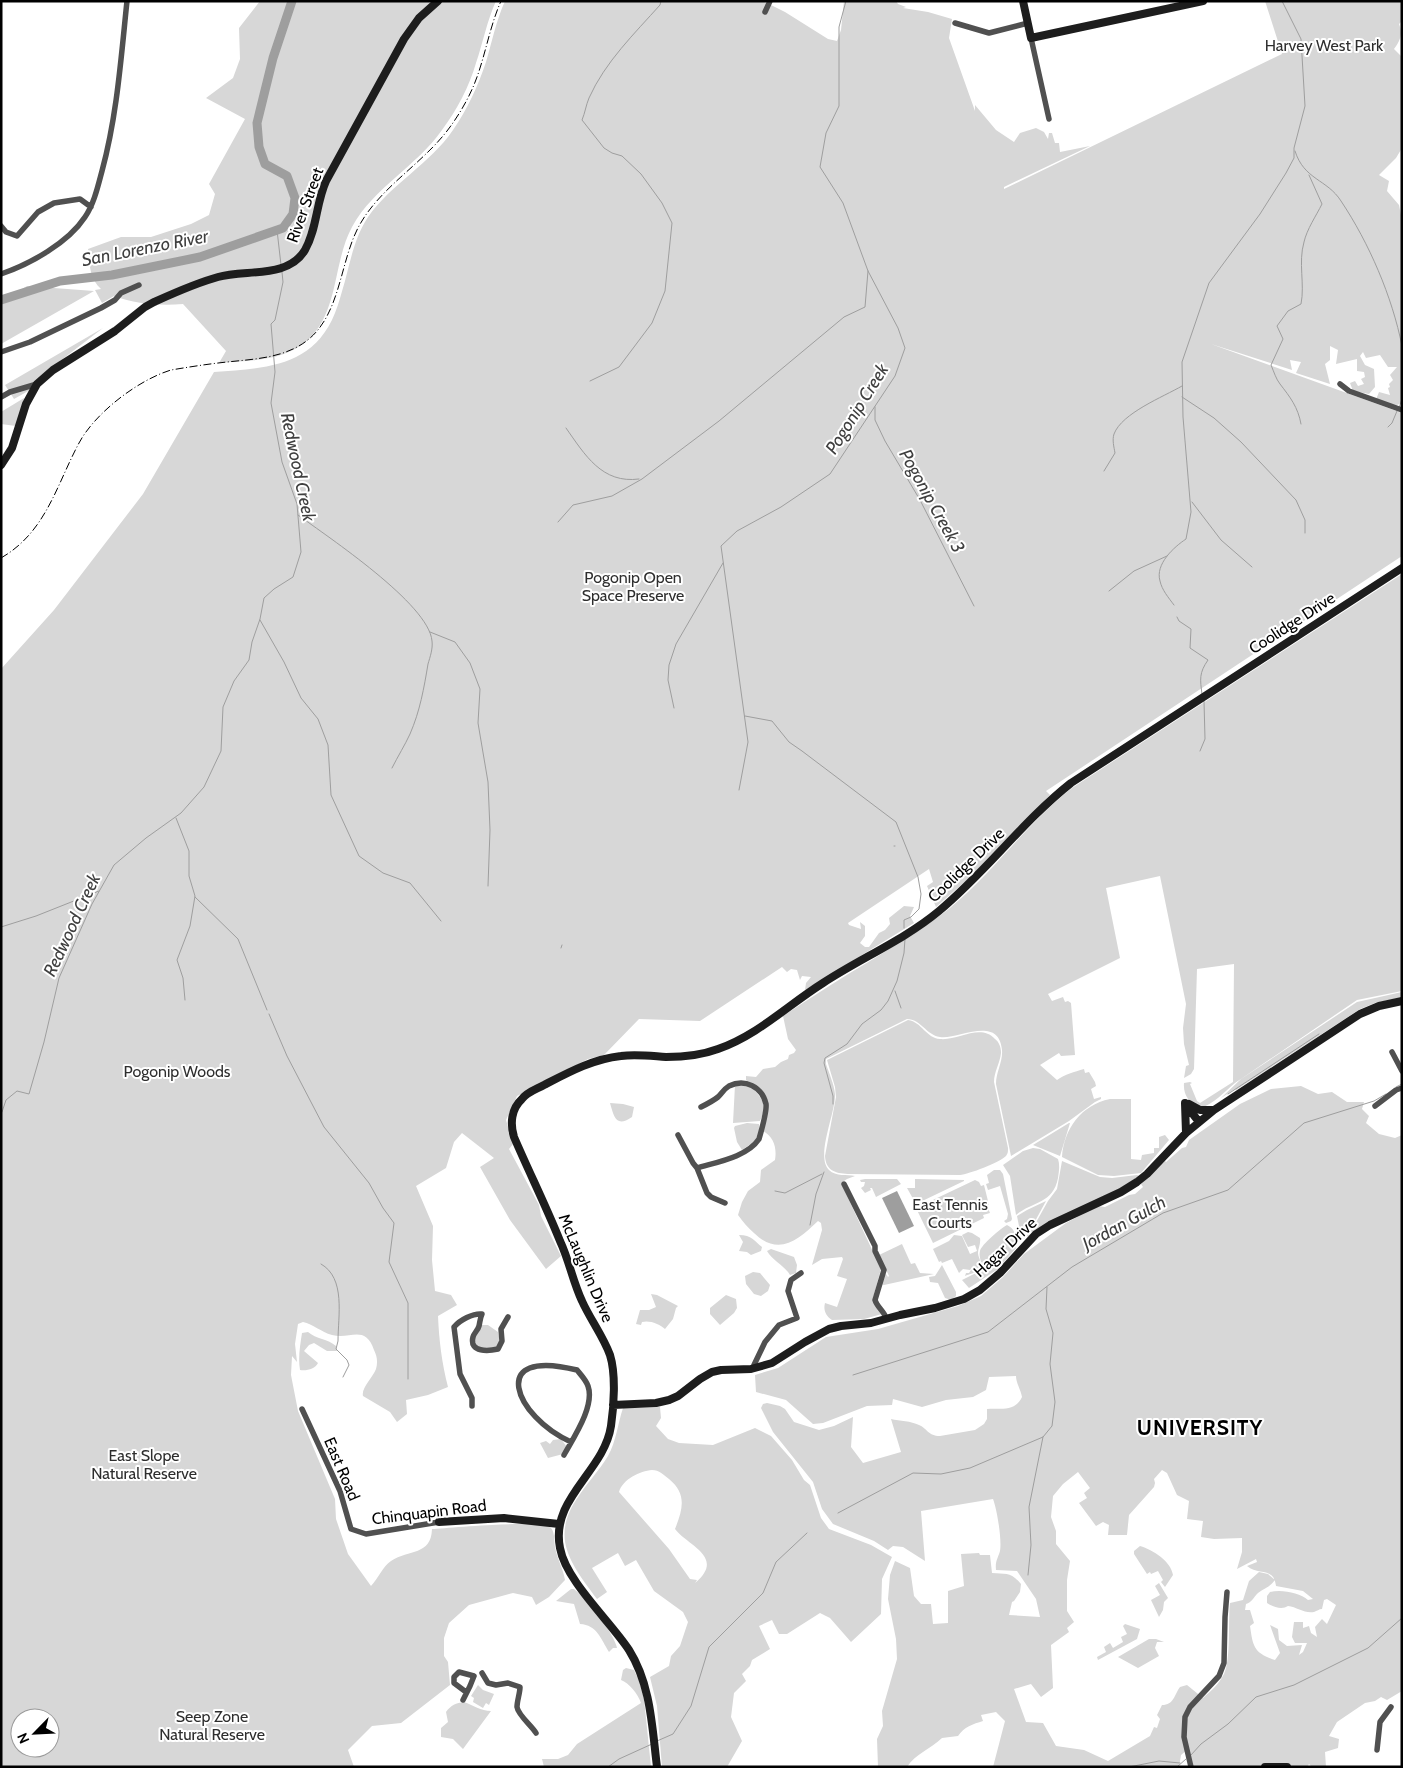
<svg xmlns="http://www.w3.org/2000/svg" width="1403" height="1768" font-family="Cabin,sans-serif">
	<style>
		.green { fill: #d7d7d7; fill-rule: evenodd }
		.water { fill: #9e9e9e }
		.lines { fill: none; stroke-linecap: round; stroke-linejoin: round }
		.stream { stroke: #9e9e9e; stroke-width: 1 }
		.river { stroke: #9e9e9e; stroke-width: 9 }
		.street { stroke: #505050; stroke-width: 5.5 }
		.secondary { stroke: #1d1d1d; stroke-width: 8 }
		.rail { stroke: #000; stroke-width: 1; stroke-dasharray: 8 2.5 1 2.5; stroke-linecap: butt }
		.labels { text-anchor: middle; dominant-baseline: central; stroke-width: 4; stroke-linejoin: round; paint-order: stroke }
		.park-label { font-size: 16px; fill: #2e2e2e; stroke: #fff }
		.street-label { font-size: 16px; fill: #000; stroke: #fff }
		.water-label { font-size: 18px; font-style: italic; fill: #3f3f3f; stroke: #fff }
		.district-label { font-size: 21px; font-weight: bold; letter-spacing: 1px; fill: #000; stroke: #fff }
	</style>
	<rect width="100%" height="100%" fill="#fff"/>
	<path class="green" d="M260 1H496C487 21 483 42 476 63 469 87 457 110 442 130 416 167 374 187 352 227 333 262 339 310 309 339 284 362 251 360 219 363L226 351 183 304C160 306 136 304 114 296L102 303 95 290 101 289C89 278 90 265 88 249L121 237H151L191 224 209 215 215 194 209 184 245 119 206 98 233 78 240 59 239 28Z
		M505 1H763L785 12 828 39 837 41 841 30 844 1H896L898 4 906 7 903 8 928 12 952 19 949 38 975 111V105L996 130 1014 142 1020 133 1036 128 1044 132 1048 139 1049 133H1052L1055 143H1059L1060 152 1090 146 1004 187V189L1282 54 1265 1H1402V21L1399 24C1403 34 1400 41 1394 49L1402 57V148L1396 158 1379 175 1389 181 1387 191 1399 205 1402 220V403L1397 405 1375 402 1379 392 1390 395 1388 388 1390 387 1389 384 1393 380 1390 375 1397 367H1388L1380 355 1366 358 1363 352 1360 356 1365 365 1374 369 1375 387 1369 394 1353 391 1350 383 1355 381 1358 386 1364 384 1361 379 1365 377 1364 372 1357 371V359L1336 364 1338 350 1330 346V360L1325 364 1330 384 1296 373 1301 362 1290 360 1292 370 1211 344 1402 413V556L1046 791 1050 795 969 878 936 907 927 886 933 882 929 869 848 923 849 925 861 929 860 922 865 926V936L860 943 865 947H869L879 933 885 930 890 924 889 918 904 906 914 907 910 916 914 923 805 990 806 983 811 977 802 976 800 980 797 970 791 969 787 972 782 967 700 1021 639 1019 604 1055 588 1059 517 1096 506 1120 513 1144 509 1149 539 1205 541 1216 561 1256 546 1269 510 1220 480 1167 494 1158 462 1133 454 1142 446 1168 416 1186 433 1226 432 1260 435 1291 451 1295 457 1305 438 1316C439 1340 442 1364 448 1387L428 1395 406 1400 407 1414 397 1422 390 1412 363 1396C361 1388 373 1377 376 1369 378 1362 377 1356 374 1350 365 1324 350 1340 332 1335 321 1332 313 1324 303 1322L298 1324 295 1344 297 1362 292 1356 291 1375 298 1411 335 1499 336 1519 348 1554 371 1586C378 1579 383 1566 391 1561 409 1549 431 1556 432 1529 450 1528 542 1519 551 1528 555 1532 554 1542 555 1547 557 1559 563 1568 565 1580L549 1597 536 1605 532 1597 513 1593 469 1605 449 1623 444 1638V1656L448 1662 450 1685 401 1723 372 1726 348 1750 354 1767H1V669L54 610 143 494 214 372C264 368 313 368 335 313 339 303 342 291 345 281 351 258 355 237 368 217 391 184 430 164 453 130 467 110 478 86 486 62 492 42 496 21 505 1ZM20 1718H50V1748H20Z
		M27 286 94 291 1 344V302Z
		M103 328 47 371 30 390 14 399 5 385Z
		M24 398 16 426 1 424V412Z
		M1402 574V991L1357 1000 1235 1083C1224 1092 1214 1104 1200 1108 1189 1103 1183 1095 1184 1083L1190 1082 1192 1083 1190 1084 1197 1101 1200 1103 1233 1082 1234 964 1197 969 1194 1069 1191 1074 1184 1078 1186 1066 1189 1065 1184 1044 1183 1028 1186 1004 1160 876 1106 888 1120 958 1048 994 1052 1001 1063 997 1065 1002 1068 1001 1071 1003 1075 1055 1061 1056 1059 1053 1040 1065 1057 1080C1065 1074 1074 1072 1084 1069L1085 1073 1089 1072 1095 1082 1096 1086 1091 1089 1094 1099 1101 1097V1099L1095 1102 1069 1121 1011 1156 996 1084C996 1072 1003 1062 1002 1050 999 1014 957 1040 940 1037 926 1035 921 1019 907 1019L826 1059V1064C829 1073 834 1084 835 1094 836 1113 815 1156 829 1170 836 1177 847 1174 855 1176L847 1179 841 1183 881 1269 873 1298 882 1314 864 1319 832 1320C826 1316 823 1310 825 1303L837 1307 847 1279 837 1276 843 1259 842 1257 822 1259 812 1265 822 1230 821 1223 818 1221C798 1240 779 1257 754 1233 748 1228 743 1222 738 1215L742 1202 748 1191 760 1182 761 1170 775 1160C777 1148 774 1137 763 1131L767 1111 758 1088 746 1080V1076L756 1077 763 1069 775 1067 781 1062 788 1059 789 1055 794 1053 796 1050 788 1039 783 1016C812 997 841 978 870 961 897 944 925 928 950 908 994 872 1027 823 1072 788Z
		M1402 992V997L1375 1003 1360 1009 1236 1090 1235 1089 1221 1098 1241 1079 1357 1002Z
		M908 1020C922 1022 926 1038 940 1039 958 1041 980 1023 995 1039 999 1042 1001 1047 1001 1053 1000 1063 994 1072 994 1082L1008 1148C1008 1152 1008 1153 1006 1156 999 1163 969 1174 960 1175L848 1174C835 1173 826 1171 825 1156L836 1097 835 1087 827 1060Z
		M735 1085 751 1086C762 1099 768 1104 760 1121L733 1123Z
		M1301 1086 1318 1094 1332 1092 1347 1102H1364L1362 1109 1369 1116 1366 1123 1379 1134 1395 1138 1402 1135V1691L1387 1700 1381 1697 1375 1701 1365 1703 1337 1722 1329 1736 1339 1739 1338 1748 1325 1752 1326 1767H1312L1309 1764 1307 1767H1188L1187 1750 1181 1755 1179 1767H993L1005 1721 996 1712 981 1715 983 1721C973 1724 964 1727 958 1736L942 1738C931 1749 915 1754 907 1767H878L877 1739 883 1726 882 1711 897 1659 896 1639 888 1599 890 1575 895 1561 910 1568 914 1596 921 1604H931L933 1624 948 1623V1591L964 1586 961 1554 979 1553 980 1555H990L992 1573C1006 1574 1011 1572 1021 1584L1020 1592 1014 1601 1012 1602 1009 1615 1040 1617 1036 1599 1017 1571 996 1570C995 1561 998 1558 1000 1551 1002 1540 997 1509 993 1499L921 1511 925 1561 903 1547 893 1546 888 1550 874 1541 833 1524 822 1509 813 1482 773 1432 761 1408 763 1404 767 1403 780 1406 785 1409 794 1422 819 1430 834 1426 853 1417 851 1447 863 1463 901 1452 891 1419C900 1421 911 1421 919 1425 928 1429 928 1436 940 1436L975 1430 984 1424 987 1419V1409C1001 1408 1015 1412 1022 1397 1021 1390 1016 1383 1016 1376L989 1377 986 1390 973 1397 946 1400 922 1407 893 1399 892 1405 867 1406 823 1423 813 1424 786 1400 756 1392 755 1375 778 1368 826 1337 878 1329 958 1306 981 1296 1003 1277 1024 1254 1066 1223 1098 1206 1105 1207 1129 1195 1135 1194 1143 1187 1141 1184 1165 1161 1166 1162 1182 1148 1186 1147 1189 1140 1240 1104 1271 1089ZM1162 1470 1167 1473 1177 1495 1189 1501 1187 1519 1203 1521 1201 1537 1214 1539 1242 1538V1552L1237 1569 1256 1559 1257 1562 1247 1566C1258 1576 1274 1566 1276 1586L1303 1591 1313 1599 1308 1600C1300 1593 1282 1589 1270 1592L1267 1596V1603C1273 1607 1282 1610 1288 1606 1297 1607 1305 1614 1314 1612 1317 1611 1319 1609 1322 1609L1324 1600 1327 1599 1336 1605 1327 1624 1322 1619 1315 1627 1317 1637 1311 1633 1309 1626 1303 1628V1622H1294L1292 1637 1295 1643H1307L1303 1652 1299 1655 1302 1645 1287 1646 1279 1640 1278 1629 1270 1625 1280 1653 1275 1660C1254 1653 1253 1647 1250 1626L1254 1623 1250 1610H1245L1246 1604C1252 1602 1253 1598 1258 1593 1264 1588 1269 1588 1275 1580L1268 1574 1259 1572 1249 1581 1243 1600 1230 1603C1228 1621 1231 1660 1224 1674 1219 1684 1211 1691 1203 1698L1187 1685 1180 1687C1174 1695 1174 1705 1162 1705L1157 1715 1160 1719 1157 1728 1154 1727 1150 1736 1108 1761 1084 1750 1056 1746 1043 1723 1026 1722 1014 1689 1031 1684 1041 1697 1053 1688 1051 1645 1069 1632 1067 1628 1074 1622 1067 1611V1580L1070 1561 1056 1544V1531L1051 1517 1053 1496 1063 1484 1078 1472 1090 1488 1084 1493 1087 1498 1079 1503 1096 1526 1103 1522 1109 1525 1108 1535H1127L1129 1515 1154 1487 1155 1483 1154 1479Z
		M1110 1099H1131V1159L1141 1160 1142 1155 1154 1153V1148H1159V1137L1165 1135 1169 1140 1141 1173 1114 1176 1098 1175 1062 1157C1064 1129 1081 1105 1110 1099Z
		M610 1103 623 1104 634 1107 632 1117C616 1128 614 1117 610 1103Z
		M747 1123 759 1124 760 1134 752 1143 742 1150 737 1142 734 1128 735 1126Z
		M1070 1123 1060 1156 1033 1145 1069 1123Z
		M1033 1148 1040 1149 1058 1159C1060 1165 1059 1171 1058 1178 1053 1204 1033 1201 1016 1215L1010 1176 1003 1165 1023 1151Z
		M1062 1161 1100 1177 1112 1178 1137 1175 1139 1176 1123 1187 1045 1224 1024 1239 1023 1237 1034 1226 1048 1201 1057 1189Z
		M994 1170H1000L1003 1174 1012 1219 1011 1221 1006 1223 1004 1221 1007 1219 1008 1214 1000 1186 988 1190 986 1184 989 1183 987 1175Z
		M865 1179H897L901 1184 876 1197 872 1188H870L871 1190 865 1193 861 1188 864 1186 865 1182H861L860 1180Z
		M915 1179 964 1180V1181L916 1204 907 1188H915Z
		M975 1180 979 1182 981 1186 984 1185 989 1205 979 1208 982 1212 988 1208 990 1213 983 1215 984 1218 933 1243 916 1208Z
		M1046 1201 1033 1225 1021 1236 1017 1216 1027 1210Z
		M1007 1225C1016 1229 1017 1239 1016 1248L998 1269 969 1288 962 1280 980 1271C984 1263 978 1259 980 1251 981 1245 1001 1228 1007 1225Z
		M968 1232 972 1233 980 1238C981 1244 978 1248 978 1253 978 1256 980 1259 980 1261 983 1272 972 1273 965 1276L966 1273H969L975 1264 970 1270 963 1269 959 1273 952 1259 942 1263 941 1261 939 1262 933 1249 949 1241 954 1235 962 1236 970 1254 977 1251 975 1245 968 1247 962 1235Z
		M739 1235C752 1235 754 1241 762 1247L761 1251 751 1255 747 1252 739 1251 743 1242Z
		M902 1244 911 1264 915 1263 920 1273 934 1274 884 1285 881 1284 884 1275 886 1274 888 1277 889 1276 879 1255Z
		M771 1249 794 1257 797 1265 796 1273 790 1275C784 1265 773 1261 767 1251Z
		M942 1265 956 1292V1296L951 1300 945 1298 938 1283 930 1282 929 1277 935 1276Z
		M753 1272 760 1273 770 1285 768 1291 761 1296 754 1294 746 1284 745 1276Z
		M651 1294 657 1295 678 1306 676 1308 673 1319 665 1329C659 1324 650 1320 642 1322L641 1325 636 1324 640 1310H649L656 1307Z
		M726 1295 736 1299 737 1308 734 1313 720 1325 710 1314V1308Z
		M481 1325H488L498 1332 500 1342 496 1348H478L474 1339Z
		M308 1332C316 1339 328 1339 336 1346L337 1351H327L314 1343 309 1345 304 1351 318 1363C315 1369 307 1371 300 1370 298 1358 300 1346 302 1333Z
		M660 1407 661 1418 656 1426 668 1439 679 1443 713 1445 755 1428 771 1436 792 1460 804 1480 810 1485 821 1518 829 1529 871 1545 892 1557 882 1579 881 1614 851 1642 830 1618 820 1613 787 1634H779L772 1620 759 1626 770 1649 752 1660 750 1666 742 1674 746 1681 734 1693 731 1717 742 1741 727 1767H662L657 1706 650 1677 669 1666 671 1656 680 1646 688 1622 683 1612 654 1591 636 1560 625 1566 618 1553 592 1568 607 1592 597 1599C573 1566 550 1540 576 1500 586 1484 599 1471 608 1456 616 1442 618 1423 623 1408ZM652 1470C659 1470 664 1475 669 1479 687 1494 683 1509 675 1529 688 1546 726 1557 695 1583L697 1580 690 1579 669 1549 619 1492C623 1479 640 1471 652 1470Z
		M561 1439 567 1447 563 1454 548 1458 540 1443 546 1441 550 1444 553 1440Z
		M1140 1546C1153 1550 1171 1561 1173 1575L1165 1587 1161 1582 1163 1580 1158 1571 1151 1574 1150 1572 1147 1574 1134 1554V1551Z
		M1159 1583 1168 1598 1164 1602 1163 1610 1159 1617 1151 1600 1160 1595 1155 1586Z
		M571 1589H574C587 1599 615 1635 617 1648H613L609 1652C601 1639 597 1625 580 1624L574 1604 556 1601Z
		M1125 1624 1140 1629 1137 1639 1098 1660 1097 1657 1106 1652 1104 1647 1110 1643 1113 1648 1123 1642 1121 1637 1127 1634 1123 1626Z
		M1149 1639H1156L1164 1642H1157L1155 1648 1159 1656 1138 1668 1118 1657Z
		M626 1668 634 1670 640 1683 644 1699 651 1767H544L542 1759H558L568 1755 577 1744 641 1703C638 1694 629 1683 621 1680L623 1670Z
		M478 1685 483 1690 494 1694 489 1705 486 1703 483 1708 473 1702 474 1698 471 1696Z
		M464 1702C473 1705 481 1711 491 1711L463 1749 453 1739 441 1737V1728L448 1722 446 1712C451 1705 456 1703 464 1702Z"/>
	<path class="water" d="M897 1191 914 1226 899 1233 882 1198Z"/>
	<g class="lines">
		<path class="stream" d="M1295 151C1304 180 1327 179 1341 201 1369 243 1392 296 1402 346
			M277 230 281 265
			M590 381 619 367 652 323 665 291 672 223 662 203 641 174 622 156 612 153 604 148 582 120C585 113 586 105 589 98 605 62 635 33 660 5L661 1
			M1182 397 1214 418 1241 442 1296 500 1305 520V533
			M875 407V420L885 441 920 500 974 606
			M1399 408 1402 399V363
			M1301 424C1298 407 1290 397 1280 384 1276 379 1274 372 1271 365L1283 339 1277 326 1288 311 1301 304C1305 284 1298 263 1304 242 1307 229 1316 216 1322 204L1309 175
			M1388 427 1392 423 1397 411
			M566 428C585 455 602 484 639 479
			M1104 471 1115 453C1114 447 1112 440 1114 434 1122 413 1163 397 1182 386
			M1192 502 1221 540 1252 567
			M298 515C328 537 429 604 432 641 433 649 430 657 428 664 424 688 420 711 410 734 405 745 398 756 392 768
			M558 522 573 505 612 496 642 479 719 421 844 317 865 307 868 271
			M1109 591 1134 571 1167 556
			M1174 605C1168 597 1162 590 1160 581 1155 564 1174 547 1186 539L1191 512 1183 417 1182 362 1209 283 1260 214 1286 173 1294 158V148L1305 106 1301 39 1282 1
			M1177 617 1179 621 1191 629 1190 648 1208 660C1199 673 1200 679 1202 694
			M260 620 284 662 301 698 318 719 328 745 331 795 359 856 383 873 410 883 441 921
			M430 632 455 642 470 663 480 689 478 723 488 782 490 830 488 886
			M674 708 668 680 669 665 676 644 723 563
			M745 716 772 721 789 742 802 751 896 822 918 877 921 894 919 909 911 917 904 920V928
			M1200 751 1205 739 1204 701
			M739 790 748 742 721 546 737 531 781 507 830 474 895 376 905 348 898 328 868 271 843 203 820 167 826 133 839 106V27L846 1
			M176 818 189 851V876L195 896 190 926 177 960 183 978 185 1000
			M894 846H895
			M195 897 238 939 267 1010
			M1 927 36 916 99 891
			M561 948 562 945
			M895 991 901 1008
			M269 1014 287 1056 324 1127 369 1183 383 1208 394 1223 389 1262 408 1303V1379
			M1396 1087 1402 1084
			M1228 1094 1319 1034
			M833 1104V1096L824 1063 825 1058 847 1044 862 1024 881 1010 888 1001 897 981 904 953 905 939
			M2 1112 6 1100 17 1091 29 1094 44 1042 59 978 92 904 114 865 146 838 181 813 204 787 221 751 223 707 234 681 249 660 252 642 260 619 264 598 274 589 293 577 301 552 297 504 282 462 271 403 275 372 271 324 275 320 283 282 282 272
			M775 1191 785 1193 822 1174
			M810 1225 816 1194 824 1172
			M321 1264C346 1278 338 1316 338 1341L336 1349 347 1360 349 1365 343 1377
			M853 1375 988 1332 1072 1267 1163 1213 1228 1190 1304 1123 1374 1101 1386 1094
			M838 1513 913 1473 941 1474 970 1468 1043 1437 1052 1426 1055 1402 1050 1364 1053 1333 1046 1309 1047 1287
			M1028 1575 1031 1545 1029 1507 1043 1437
			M657 1741 673 1734 691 1706 709 1647 763 1593 776 1562 807 1533
			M1191 1755 1201 1744 1228 1724 1256 1697 1294 1685 1368 1648 1402 1618
			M608 1767 619 1759 652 1744
			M1129 1767 1159 1761 1180 1763
			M1177 1767 1186 1759"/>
		<path class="river" d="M1 300 60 281 112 275 200 257 283 228 293 214 295 198 287 176 265 164 259 147 257 123 273 58 292 1"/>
		<path class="street" d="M765 12 770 1
			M955 23 989 33 1028 23
			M1031 38 1049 119
			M1 226 6 232 17 236 38 212 54 203 80 199 91 207
			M1 274C30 264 68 243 85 217 94 204 98 186 102 171 117 116 121 58 127 1
			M1 352 30 342 101 308 115 300 121 293 139 285
			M1340 384 1349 391 1402 410
			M1 397 10 392 37 384
			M1392 1052 1402 1071
			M1375 1106 1396 1090 1402 1088
			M678 1135 693 1163 697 1168 707 1193 711 1197 725 1203
			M697 1168C717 1162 747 1157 759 1139 761 1132 767 1111 766 1104 762 1087 745 1078 729 1086 724 1089 722 1093 718 1097 713 1101 707 1104 701 1107
			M844 1184 875 1246V1251L884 1270 875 1300C877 1307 884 1311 886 1318
			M754 1365 765 1342 779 1325 797 1318 788 1291 791 1280 801 1273
			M472 1406V1398L460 1374 454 1327C460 1320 473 1313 482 1314 480 1318 480 1322 479 1326 478 1330 474 1333 473 1337 469 1353 489 1351 498 1349L502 1341 501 1329 508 1317
			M302 1409 340 1491 351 1529 366 1534 439 1522
			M564 1455C574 1437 595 1406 588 1386 586 1380 581 1375 577 1370 486 1347 515 1417 571 1442
			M482 1673 488 1683 496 1685 508 1683 520 1687C520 1693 517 1701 517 1707 518 1715 532 1726 536 1733
			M463 1700 470 1686 474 1676 459 1672 454 1677V1683L466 1692
			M1377 1750 1380 1722 1391 1707
			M1191 1767 1184 1737 1185 1717 1190 1707 1219 1676 1224 1663 1225 1617 1227 1592"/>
		<path class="secondary" d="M1023 1 1031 38 1203 1
			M1 465 12 448 26 404 37 384 53 370 115 331 145 307 154 302C174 293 196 283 218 277 245 269 288 279 305 250 317 229 316 203 326 181L404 39 419 18 438 1
			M1185 1103 1186 1133
			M1189 1104 1200 1110H1213
			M1186 1105 1199 1122
			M613 1405 656 1403 669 1400 678 1396 700 1379 712 1372 721 1370 751 1369 772 1363 805 1342 829 1329 841 1326 871 1323 900 1315 935 1308 964 1299 980 1290 1000 1273 1036 1234 1050 1225 1121 1192 1137 1182 1147 1174 1186 1133 1214 1110 1360 1014 1379 1006 1402 1001
			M439 1522 504 1518 559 1524
			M657 1767C652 1727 651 1685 629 1650 610 1621 566 1581 560 1548 550 1498 604 1472 611 1426 614 1406 616 1374 610 1355 603 1336 590 1319 582 1301 573 1282 569 1260 560 1241 546 1206 529 1172 514 1137 510 1124 511 1109 522 1099 527 1092 537 1089 544 1085 569 1072 593 1059 621 1056 636 1054 651 1056 666 1057 684 1057 702 1055 718 1049 758 1035 788 1005 823 983 861 958 904 940 939 911 986 872 1023 821 1071 783L1402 568
			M1265 1767H1287"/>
		<path class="rail" d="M1 558C46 532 56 486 79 443 95 413 138 380 171 370 189 367 208 364 227 362 255 359 286 358 309 339 341 312 340 261 359 226 380 187 424 163 450 127 461 112 471 94 477 77 486 52 490 26 501 1"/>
	</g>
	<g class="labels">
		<g class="park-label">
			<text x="1324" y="45">Harvey West Park</text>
			<text x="633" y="577">Pogonip Open<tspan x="633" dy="18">Space Preserve</tspan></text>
			<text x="177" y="1071">Pogonip Woods</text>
			<text x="950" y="1204">East Tennis<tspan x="950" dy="18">Courts</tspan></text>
			<text x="144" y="1455">East Slope<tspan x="144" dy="18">Natural Reserve</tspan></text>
			<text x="212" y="1716">Seep Zone<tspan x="212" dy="18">Natural Reserve</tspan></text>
		</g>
		<g class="street-label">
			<text transform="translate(305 205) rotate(-70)">River Street</text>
			<text transform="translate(1292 623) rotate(-33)">Coolidge Drive</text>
			<text transform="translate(966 865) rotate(-44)">Coolidge Drive</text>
			<text transform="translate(1005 1247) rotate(-43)">Hagar Drive</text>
			<text transform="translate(586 1268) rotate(67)">McLaughlin Drive</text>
			<text transform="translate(342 1469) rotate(67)">East Road</text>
			<text transform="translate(429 1512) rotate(-7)">Chinquapin Road</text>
		</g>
		<g class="water-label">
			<text transform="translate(145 248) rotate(-11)">San Lorenzo River</text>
			<text transform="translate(857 409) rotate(-58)">Pogonip Creek</text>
			<text transform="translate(298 467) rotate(78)">Redwood Creek</text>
			<text transform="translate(932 501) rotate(61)">Pogonip Creek 3</text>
			<text transform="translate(72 925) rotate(-65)">Redwood Creek</text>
			<text transform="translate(1124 1223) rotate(-29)">Jordan Gulch</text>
		</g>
		<g class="district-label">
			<text x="1200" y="1427">UNIVERSITY</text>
		</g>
	</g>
	<rect width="1403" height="1768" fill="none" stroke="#000000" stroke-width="5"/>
	<g transform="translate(35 1733) rotate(246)"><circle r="24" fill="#ffffff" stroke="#999999"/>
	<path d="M0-4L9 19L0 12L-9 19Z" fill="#000000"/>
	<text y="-8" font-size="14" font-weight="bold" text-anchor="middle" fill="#000000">N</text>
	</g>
</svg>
